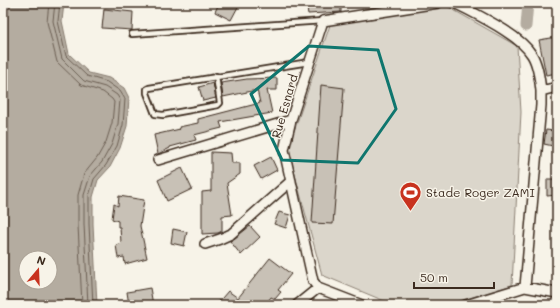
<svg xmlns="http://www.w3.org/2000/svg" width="560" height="308" font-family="Mali,sans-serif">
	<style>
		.green { fill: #dbd6cb; stroke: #8b8074 }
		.water { fill: #b4aca0; stroke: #84786c; fill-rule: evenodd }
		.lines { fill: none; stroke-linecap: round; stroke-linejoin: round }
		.shore { stroke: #6b5e52; stroke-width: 1 }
		.canal { stroke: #b4aca0; stroke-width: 11 }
		.building { fill: #c8c1b6; stroke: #3b2a1e }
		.service-casing { stroke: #3b2a1e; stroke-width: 8 }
		.minor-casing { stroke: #3b2a1e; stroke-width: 12 }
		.service { stroke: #f7f3e8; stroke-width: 4.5 }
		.minor { stroke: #f7f3e8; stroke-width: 9 }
		.marked { fill: none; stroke: #0f766e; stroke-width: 3; stroke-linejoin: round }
		.labels { text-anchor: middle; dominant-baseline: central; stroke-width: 3; stroke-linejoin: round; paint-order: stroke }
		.street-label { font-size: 12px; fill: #3b2a1e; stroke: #f7f3e8 }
		.poi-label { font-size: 12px; fill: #3b2a1e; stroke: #f7f3e8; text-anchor: start }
	</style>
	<rect width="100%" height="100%" fill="#f7f3e8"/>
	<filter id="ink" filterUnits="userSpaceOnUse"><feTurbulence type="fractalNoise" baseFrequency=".025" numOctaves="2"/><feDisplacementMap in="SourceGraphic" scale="8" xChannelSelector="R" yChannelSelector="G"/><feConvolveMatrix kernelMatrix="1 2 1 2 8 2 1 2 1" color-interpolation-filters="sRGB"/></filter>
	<g filter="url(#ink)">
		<path class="green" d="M443 4 517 46 521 112 512 285 446 305H394L322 275 288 149 331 22Z"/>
		<path class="water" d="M3 3H64L62 21 69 54 89 73 109 78 124 88 129 98 127 126 120 148 110 167 98 180 93 197V224L97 305H3ZM26 258H50V282H26Z"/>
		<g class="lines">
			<path class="shore" d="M49 3 47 22 57 62 81 85 103 92 112 99 114 102 112 123 106 142 97 158 84 174 78 195V225L82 305
				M55 3 53 21 62 59 84 81 105 87 117 95 120 100 118 124 112 144 102 162 90 176 84 195V224L88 305
				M60 3 58 21 66 56 87 76 107 82 120 91 125 99 123 125 117 146 106 165 94 179 89 196V224L93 305"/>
			<path class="canal" d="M526 26 528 3"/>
		</g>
		<path class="building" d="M219 3H240L231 20 215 12Z
			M306 3H341V12L308 14Z
			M104 9 133 12 132 30 102 28Z
			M557 37V73L546 75 539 40Z
			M277 78V90H267L272 113 220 122 222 128 194 135 196 140 170 147V148L158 154 154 135 180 129 179 127 198 123V119L260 103 257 90 223 97 221 83 247 79Z
			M213 83 216 98 203 101 199 87Z
			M321 85 344 88 333 224 312 223Z
			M546 130 555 131 553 146 544 144Z
			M211 152 231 153 232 163H240V174L227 183 232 215 222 216V231L218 233 202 234V192L211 191Z
			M271 157 277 170 261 179 254 166Z
			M182 168 192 189 167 201 158 180Z
			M547 179H557V195L547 196Z
			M119 196 144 200 140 226 147 258 125 264 124 257 118 258 116 245 121 243 120 227H118V221L112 219 114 204 118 206Z
			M279 212 290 215 286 228 274 224Z
			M250 226 260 237 241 255 230 241 235 238Z
			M173 229 187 232 184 246 171 243Z
			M270 258 291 274 278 290 281 292 275 299 271 297 265 305H216L228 291 238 298Z
			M150 288 153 305H129L127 292Z"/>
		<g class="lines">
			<defs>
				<path id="service" d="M132 34 323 21
					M216 76 220 103 218 105 163 115 155 114 147 93V89L149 88 309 62"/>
				<path id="minor" d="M455 3C477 15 519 34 532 55 537 63 540 81 541 91
					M557 87 541 91V105L525 287 557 293
					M158 160 291 120
					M205 244 220 239 231 234 291 181
					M297 305 318 288
					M362 305 318 288 313 281 284 150 291 120 323 21 438 3
					M466 305 525 287"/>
			</defs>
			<use href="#service" class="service-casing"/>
			<use href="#minor" class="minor-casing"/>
			<use href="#service" class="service"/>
			<use href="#minor" class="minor"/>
		</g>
	</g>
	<path class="marked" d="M309 46 378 50 396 109 358 163 282 160 251 94Z"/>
	<defs>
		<symbol id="stadium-pin" viewBox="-11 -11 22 30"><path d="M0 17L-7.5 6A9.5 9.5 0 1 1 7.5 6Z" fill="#c8321e" stroke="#f7f3e8"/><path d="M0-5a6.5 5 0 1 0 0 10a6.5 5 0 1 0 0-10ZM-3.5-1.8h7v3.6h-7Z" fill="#fff"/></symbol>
	</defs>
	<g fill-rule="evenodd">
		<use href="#stadium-pin" x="398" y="180" width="25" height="34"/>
	</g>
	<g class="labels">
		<g class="street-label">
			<text transform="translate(284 106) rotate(-74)">Rue Esnard</text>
		</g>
		<g class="poi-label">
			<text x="426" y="192">Stade Roger ZAMI</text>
		</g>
	</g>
	<rect width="560" height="308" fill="none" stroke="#f7f3e8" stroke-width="16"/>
	<rect x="8" y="8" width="544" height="292" fill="none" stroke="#3b2a1e" stroke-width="1.5" filter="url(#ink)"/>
	<g transform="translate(38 270) rotate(19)"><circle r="19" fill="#f7f3e8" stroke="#aca397"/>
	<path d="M0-3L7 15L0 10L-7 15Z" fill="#c8321e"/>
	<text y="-6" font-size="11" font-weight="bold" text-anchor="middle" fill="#3b2a1e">N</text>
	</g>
	<path d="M414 282v6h80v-6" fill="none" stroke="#3b2a1e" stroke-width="2"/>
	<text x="420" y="282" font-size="12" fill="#3b2a1e" stroke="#f7f3e8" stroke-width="3" paint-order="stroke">50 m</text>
</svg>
